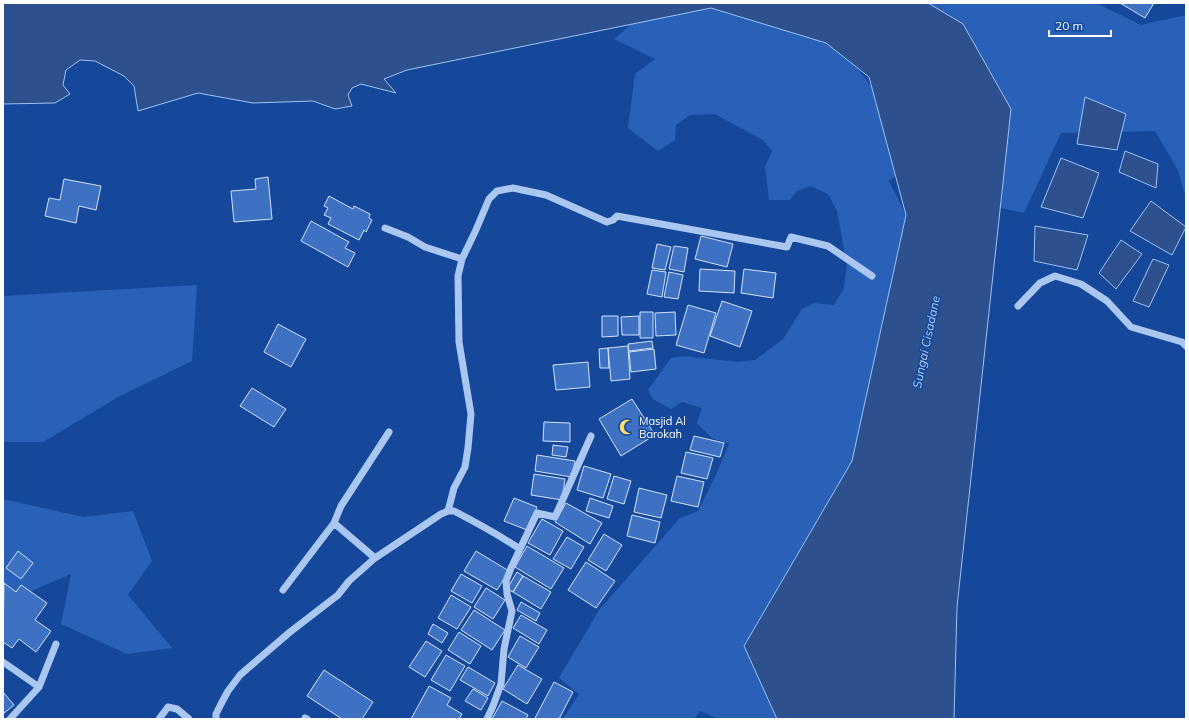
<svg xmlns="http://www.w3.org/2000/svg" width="1189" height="722" font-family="Mulish,sans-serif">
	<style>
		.green { fill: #2961b8 }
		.water { fill: #2c518e; stroke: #9cc1f5 }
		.building { fill: #3e71c1; stroke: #d2e3fd }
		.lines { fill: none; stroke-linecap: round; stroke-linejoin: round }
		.minor { stroke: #aac7f2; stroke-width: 7 }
		.labels { text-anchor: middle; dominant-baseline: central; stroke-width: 3; stroke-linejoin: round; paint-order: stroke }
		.poi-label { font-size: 11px; fill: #fff; stroke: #15489a; text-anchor: start }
		.water-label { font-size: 12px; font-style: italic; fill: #b6d1f9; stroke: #15489a }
	</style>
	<rect width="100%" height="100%" fill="#15489a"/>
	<path class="green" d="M656 3H747L830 33 894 116 904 170 889 181 906 215 852 461 744 646 777 719H719L700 711 694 719H563L579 694 559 678 599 610 680 518 698 511 715 477 729 444 712 438 697 423 702 408 682 402 671 409 653 399 648 390 671 358 683 356 738 362 755 360 783 339 802 309 814 303 834 305 844 288 847 265 837 211 828 194 811 186 797 191 790 200H769L765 167 772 151 763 140 715 114 690 115 676 125 675 140 658 151 628 128 635 74 655 59 614 39Z
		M928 3H1096L1141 25 1186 15V198L1178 170 1155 131 1061 133 1024 213 1000 208 1011 109 963 24Z
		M197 285 192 361 118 397 43 442H3V296Z
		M3 499 83 517 133 511 152 561 128 595 172 648 127 654 61 624 71 574 3 603Z"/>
	<path class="water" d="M3 3H928L963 24 1011 109 957 607 954 719H777L744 646 852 461 906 215 869 77 826 43 711 8 407 70 384 79 396 93 361 84 352 88 348 95 352 106 335 109 313 101 253 103 198 93 138 111 134 86 124 76 95 61 80 60 66 70 63 85 70 94 55 103 3 104Z
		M1085 97 1126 114 1117 150 1077 144Z
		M1125 151 1158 164 1156 188 1119 172Z
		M1061 158 1099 173 1083 218 1041 207Z
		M1151 201 1186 227 1172 255 1130 231Z
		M1035 226 1088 235 1077 270 1034 261Z
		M1121 240 1142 254 1116 289 1099 273Z
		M1153 259 1169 265 1149 307 1133 301Z"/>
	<path class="building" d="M1120 3H1154L1145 18Z
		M268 177 272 219 234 222 231 191 256 189 255 179Z
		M64 179 101 186 96 210 79 206 76 223 45 216 49 198 60 200Z
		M329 196 353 209 354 206 370 214 369 218 372 220 366 232 364 230 359 240 328 224 331 218 324 215 328 208 324 206Z
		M311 221 349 242 345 248 355 253 348 267 301 241Z
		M701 236 733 244 727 267 695 259Z
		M657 244 671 247 665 270 652 268Z
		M674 246 688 248 684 272 669 269Z
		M700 269 735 271 734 293 699 291Z
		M744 269 776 273 773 298 741 293Z
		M652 270 666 272 662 297 647 294Z
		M669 272 683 275 678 299 664 297Z
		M722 301 752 311 740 347 710 336Z
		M688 305 716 313 704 353 676 345Z
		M640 312H653V338H640Z
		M675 312 676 335 656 336 655 313Z
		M602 316H618V336L602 337Z
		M639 316V335H622L621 317Z
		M278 324 306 339 291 367 264 352Z
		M652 341 653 348 629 351 628 344Z
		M628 346 630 379 611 381 608 348Z
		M608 348 609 368H600L599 349Z
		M654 349 656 369 631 372 629 352Z
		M588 362 590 387 556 390 553 365Z
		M252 388 286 409 274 427 240 406Z
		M632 399 655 435 621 456 599 419Z
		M544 422 570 423V442L543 441Z
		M694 436 724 443 720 457 690 450Z
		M553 445 568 447 566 457 552 455Z
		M686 452 713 458 707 479 681 473Z
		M537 455 575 461 572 477 535 471Z
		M584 466 611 474 603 498 577 490Z
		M534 474 565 479 562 500 531 495Z
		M614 476 631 481 624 504 607 499Z
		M677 476 704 482 698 507 671 501Z
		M639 488 667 495 661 518 634 512Z
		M514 498 537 507 527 530 504 521Z
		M590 498 613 506 609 518 586 511Z
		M566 503 602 523 590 544 555 522Z
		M632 515 660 522 655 543 627 536Z
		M542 519 563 531 550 555 528 543Z
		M604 534 622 545 606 571 588 560Z
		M567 537 584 547 571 569 553 559Z
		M527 546 564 568 551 589 515 567Z
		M18 551 33 563 21 579 6 568Z
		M476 551 509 571 497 590 464 571Z
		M586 562 615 581 596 608 568 590Z
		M517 572 523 576 513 592 507 589Z
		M461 574 482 586 472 603 451 591Z
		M523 576 551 592 541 609 513 592Z
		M4 583 16 592 21 585 47 603 35 620 51 631 36 652 19 639 12 648 3 642Z
		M486 588 505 600 493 619 474 607Z
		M451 595 471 607 457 629 438 618Z
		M521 602 540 613 536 621 517 610Z
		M474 610 505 630 492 650 461 630Z
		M521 615 547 630 539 644 513 628Z
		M433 624 448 633 442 643 428 634Z
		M459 632 481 646 470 664 448 650Z
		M520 636 539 647 526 668 508 657Z
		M426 641 442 651 425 677 409 667Z
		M446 655 465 666 450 691 431 680Z
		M518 665 542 679 527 704 503 689Z
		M468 667 495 683 488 696 460 680Z
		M324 670 373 702 362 719H342L307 696Z
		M554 682 573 692 559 719H536L535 718Z
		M429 686 451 698 447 705 462 714 459 719H411Z
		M473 689 488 698 481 710 465 701Z
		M3 692 14 705 3 714Z
		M502 701 528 715 526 719H492Z"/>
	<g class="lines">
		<path class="minor" d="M385 228 408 237 425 247 462 259
			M1018 306 1040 283 1055 276 1081 284 1107 301 1131 327 1182 342 1186 346
			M448 511 454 488 465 467 468 448 471 414 459 342 458 276 462 259 475 232 489 199 497 191 513 188 546 195 607 222 613 220 617 216 787 247 791 237 828 246 872 276
			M520 549 537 513 555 517 591 436
			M375 558 441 514 448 511H454C477 523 499 535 520 549L511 568 506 581 507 594 512 611 504 649 501 684 493 706 487 719
			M283 590 334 523 341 506 389 432
			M3 662 39 687
			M305 718 307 719
			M10 719 39 687 56 644
			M159 719 168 707 177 709 189 719
			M216 719V714L221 704 228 691 240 675 290 632 338 595 349 581 375 558 334 523"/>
	</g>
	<defs>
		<symbol id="mosque-bare" viewBox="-9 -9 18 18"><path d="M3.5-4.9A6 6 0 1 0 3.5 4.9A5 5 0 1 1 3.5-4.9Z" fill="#ffdc6b" stroke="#15489a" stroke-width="2.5" paint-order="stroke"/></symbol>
	</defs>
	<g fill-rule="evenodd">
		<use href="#mosque-bare" x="616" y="416" width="22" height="22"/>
	</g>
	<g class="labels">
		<g class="poi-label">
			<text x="639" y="421">Masjid Al<tspan x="639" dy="13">Barokah</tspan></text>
		</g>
		<g class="water-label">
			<text transform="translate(926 342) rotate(-78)">Sungai Cisadane</text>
		</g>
	</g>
	<rect width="1189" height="722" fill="none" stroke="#ffffff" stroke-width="8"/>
	<path d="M1049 30v6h62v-6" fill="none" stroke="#ffffff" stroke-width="2"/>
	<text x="1055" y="30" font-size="12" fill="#ffffff" stroke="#15489a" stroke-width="3" paint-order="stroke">20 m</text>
</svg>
